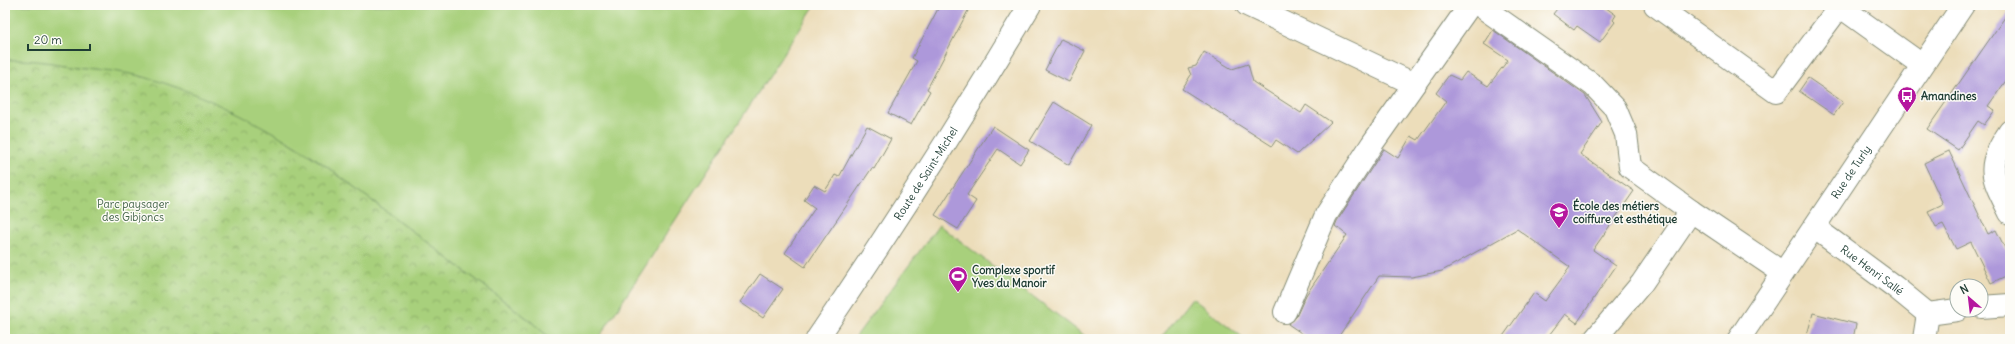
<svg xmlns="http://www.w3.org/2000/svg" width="2015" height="344" font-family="Delius,sans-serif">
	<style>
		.green { fill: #a8d07c; stroke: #648658 }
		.park { fill: url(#park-crowns); stroke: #648658 }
		.building { fill: #ad98da }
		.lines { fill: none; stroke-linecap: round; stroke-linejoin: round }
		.minor-casing { stroke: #868d77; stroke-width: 24 }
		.minor { stroke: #fff; stroke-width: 22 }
		.labels { text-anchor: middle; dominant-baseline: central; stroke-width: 3; stroke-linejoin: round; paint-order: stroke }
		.poi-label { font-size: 11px; font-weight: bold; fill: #1f3d34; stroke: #fdfcf7; text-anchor: start }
		.street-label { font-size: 11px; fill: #1f3d34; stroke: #fdfcf7 }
		.park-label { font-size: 11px; fill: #416246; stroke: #fdfcf7 }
	</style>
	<defs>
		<pattern id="park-crowns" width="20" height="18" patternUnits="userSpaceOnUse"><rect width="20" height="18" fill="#a8d07c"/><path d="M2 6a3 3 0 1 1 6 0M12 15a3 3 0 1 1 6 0" fill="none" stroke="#8a6"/></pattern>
	</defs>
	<rect width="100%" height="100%" fill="#fdfcf7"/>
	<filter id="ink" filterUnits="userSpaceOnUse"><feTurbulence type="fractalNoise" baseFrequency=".025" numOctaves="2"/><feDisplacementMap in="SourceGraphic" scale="8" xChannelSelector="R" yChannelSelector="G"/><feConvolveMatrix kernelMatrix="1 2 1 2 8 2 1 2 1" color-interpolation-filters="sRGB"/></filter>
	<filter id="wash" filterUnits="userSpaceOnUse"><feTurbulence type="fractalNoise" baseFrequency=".012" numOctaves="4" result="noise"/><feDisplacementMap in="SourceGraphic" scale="16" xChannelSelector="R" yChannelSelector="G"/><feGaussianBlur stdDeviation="0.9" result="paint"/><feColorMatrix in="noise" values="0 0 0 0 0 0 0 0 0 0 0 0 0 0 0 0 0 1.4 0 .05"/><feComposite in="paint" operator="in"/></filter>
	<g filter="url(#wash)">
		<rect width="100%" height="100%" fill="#ecddba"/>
		<path class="green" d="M5 5H815L598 339H551L528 319 330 169 308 153 264 128 202 98 140 76 43 62 5 60Z
			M939 225 1089 339H854Z
			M1192 298 1245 339H1160Z"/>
		<path class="park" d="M5 60C29 59 53 63 77 67 98 70 120 71 140 76 206 93 275 130 330 169L528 319 551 339H5Z"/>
		<g id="blocks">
			<path class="building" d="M940 5H971L927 89 930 91 911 125 888 113 917 61 912 58Z
				M1560 5H1602L1616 15 1613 20 1615 22 1600 42 1577 26 1574 30 1553 14Z
				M2010 10V75L1988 106 1995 110 1984 125 1978 121 1958 150 1927 129Z
				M1493 30 1585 95 1602 122 1580 154 1634 191 1593 250 1616 266 1577 323 1565 314 1546 339H1501L1534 293 1545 301 1570 267 1517 229 1442 271 1412 277 1379 276 1337 339H1310L1288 324 1296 317 1306 295 1347 235 1335 226 1337 221 1384 149 1398 158 1411 136 1418 140 1446 101 1436 93 1449 75 1460 80 1466 72 1488 86 1508 60 1484 44Z
				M1061 39 1085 51 1069 82 1045 70Z
				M1204 52 1232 69 1248 64 1253 82 1301 113 1306 105 1331 122 1297 154 1276 140 1272 146 1182 89 1191 75 1188 68 1196 66Z
				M1808 78 1843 102 1834 115 1799 91Z
				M1054 102 1091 125 1069 165 1030 141Z
				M867 126 891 139 874 169 872 168 805 267 785 253 815 208 804 200 814 185 825 191 835 175 839 177Z
				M993 126 1029 150 1020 164 998 149 967 195 976 201 958 229 935 215Z
				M1949 151 1988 234 1996 230 2010 258V274L1991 283 1971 242 1956 249 1943 224 1936 227 1928 211 1943 204 1924 163Z
				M760 274 783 289 763 318 740 302Z
				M1813 313 1856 324 1853 339H1806Z"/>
		</g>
	</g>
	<g filter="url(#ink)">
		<use href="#blocks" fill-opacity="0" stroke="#868d77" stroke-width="1"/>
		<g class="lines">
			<defs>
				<g id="minor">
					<path d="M1247 5 1414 84"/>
					<path d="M1479 5 1593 85 1615 108 1626 134 1630 167 1691 211"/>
					<path d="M1655 5 1776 92 1840 6"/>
					<path d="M1838 5 1922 65"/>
					<path d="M2010 131C1985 168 1991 175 2010 213"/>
					<path id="s1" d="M1815 228 1895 287 1928 314 1957 310"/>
					<path d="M1981 307 2010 305"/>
					<path d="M1285 312 1326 215 1372 144 1470 5"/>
					<path id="s2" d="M817 339C891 230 962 119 1030 5"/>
					<path d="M1595 339 1642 283 1691 211 1783 273"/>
					<path id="s3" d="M1739 339 1963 5"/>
					<path d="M1924 339 1928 314"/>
				</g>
			</defs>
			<use href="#minor" class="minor-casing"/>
			<use href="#minor" class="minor"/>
		</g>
	</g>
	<defs>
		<symbol id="bus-pin" viewBox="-11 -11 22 30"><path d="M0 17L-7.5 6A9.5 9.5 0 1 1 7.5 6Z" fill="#b5179e" stroke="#fdfcf7"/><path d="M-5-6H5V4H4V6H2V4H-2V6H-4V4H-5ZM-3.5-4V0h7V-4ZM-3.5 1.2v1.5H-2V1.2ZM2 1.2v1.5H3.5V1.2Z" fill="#fff"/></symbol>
		<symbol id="school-pin" viewBox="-11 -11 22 30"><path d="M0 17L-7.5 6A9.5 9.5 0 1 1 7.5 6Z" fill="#b5179e" stroke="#fdfcf7"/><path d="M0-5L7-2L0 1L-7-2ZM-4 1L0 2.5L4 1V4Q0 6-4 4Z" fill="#fff"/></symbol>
		<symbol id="stadium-pin" viewBox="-11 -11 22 30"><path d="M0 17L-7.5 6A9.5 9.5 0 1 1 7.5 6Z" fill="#b5179e" stroke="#fdfcf7"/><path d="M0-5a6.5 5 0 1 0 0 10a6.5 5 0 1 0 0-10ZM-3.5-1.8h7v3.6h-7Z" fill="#fff"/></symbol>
	</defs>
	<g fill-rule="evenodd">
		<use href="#bus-pin" x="1896" y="85" width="22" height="30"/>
		<use href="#school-pin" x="1548" y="201" width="22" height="30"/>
		<use href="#stadium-pin" x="947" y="265" width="22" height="30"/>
	</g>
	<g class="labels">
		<g class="poi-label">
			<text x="1921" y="96">Amandines</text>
			<text x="1573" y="206">École des métiers<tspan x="1573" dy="13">coiffure et esthétique</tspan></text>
			<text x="972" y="270">Complexe sportif<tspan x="972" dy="13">Yves du Manoir</tspan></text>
		</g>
		<g class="street-label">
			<text stroke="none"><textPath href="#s3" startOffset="201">Rue de Turly</textPath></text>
			<text stroke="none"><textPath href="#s2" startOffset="198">Route de Saint-Michel</textPath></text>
			<text stroke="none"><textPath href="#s1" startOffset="71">Rue Henri Sallé</textPath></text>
		</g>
		<g class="park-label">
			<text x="133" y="204">Parc paysager<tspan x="133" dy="13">des Gibjoncs</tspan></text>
		</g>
	</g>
	<rect width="2015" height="344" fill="none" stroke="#fdfcf7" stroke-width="20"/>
	<g transform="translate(1969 298) rotate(332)"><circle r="19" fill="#fdfcf7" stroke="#a4b0a9"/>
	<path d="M0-3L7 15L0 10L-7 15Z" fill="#b5179e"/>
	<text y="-6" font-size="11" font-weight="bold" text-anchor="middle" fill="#1f3d34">N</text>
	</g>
	<path d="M28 44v6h62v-6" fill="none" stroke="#1f3d34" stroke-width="2"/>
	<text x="34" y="44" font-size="12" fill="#1f3d34" stroke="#fdfcf7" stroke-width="3" paint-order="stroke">20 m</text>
</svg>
